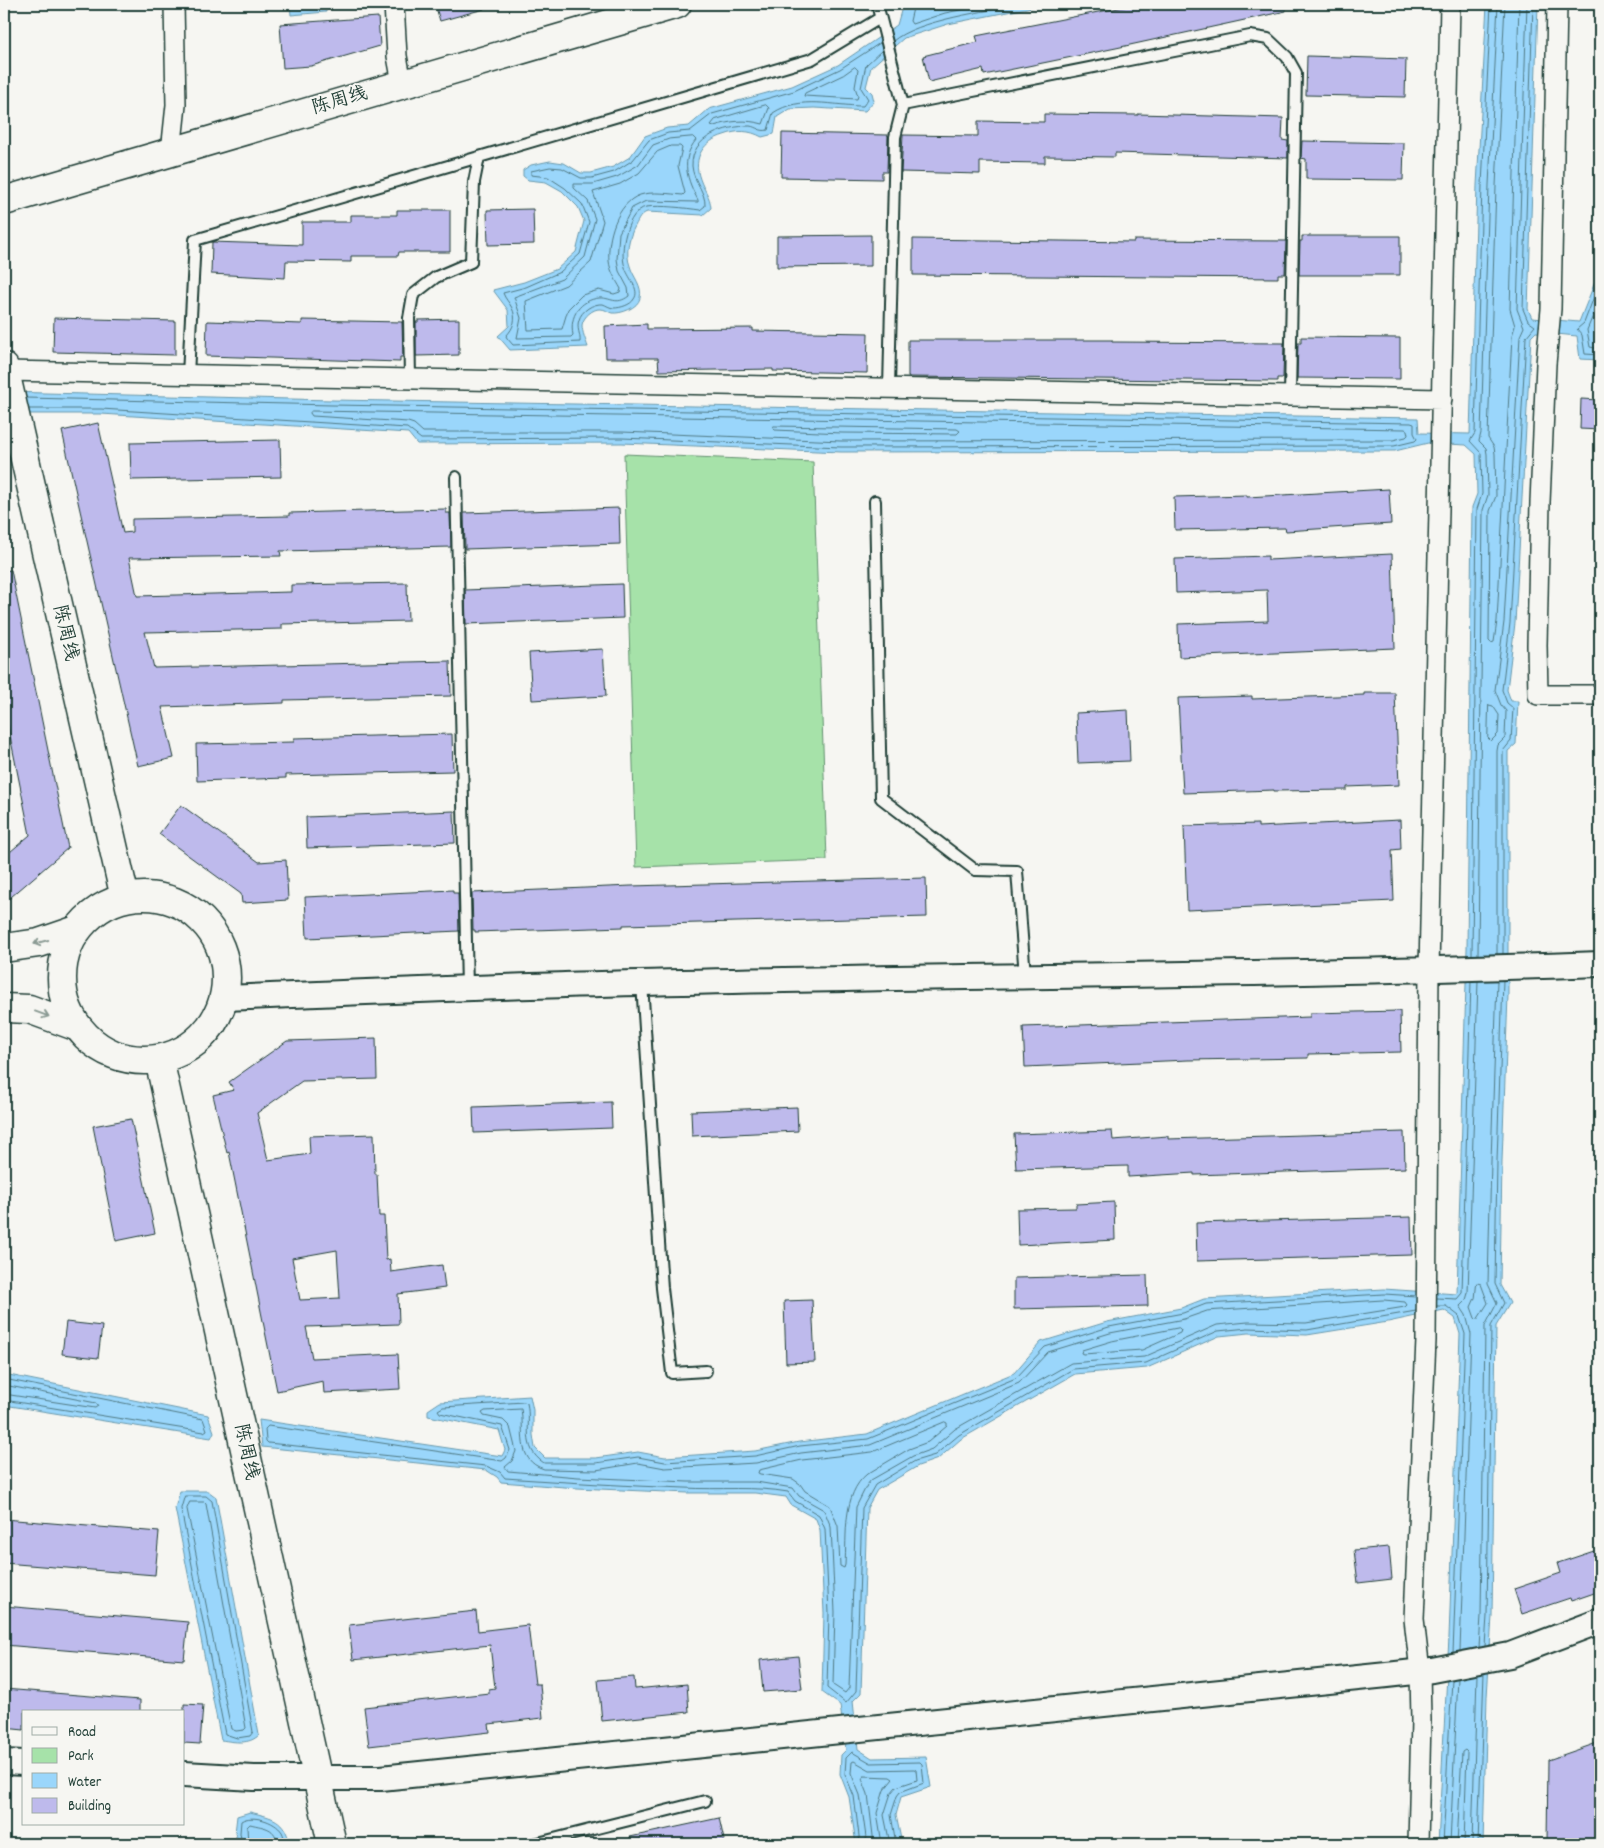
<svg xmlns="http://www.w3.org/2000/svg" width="1604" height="1848" font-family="Dekko,'LXGW WenKai TC',sans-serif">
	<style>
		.green { fill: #a6e2a9; stroke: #62906e }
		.water { fill: #9ad6fb; stroke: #6999ab }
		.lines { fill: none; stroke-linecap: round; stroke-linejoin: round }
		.shore { stroke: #507a84; stroke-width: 1 }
		.building { fill: #bebaec; stroke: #1f3d34; fill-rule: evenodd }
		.service-casing { stroke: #1f3d34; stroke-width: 14 }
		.minor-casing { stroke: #1f3d34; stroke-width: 22 }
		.tertiary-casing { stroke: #1f3d34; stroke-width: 28 }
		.secondary-casing { stroke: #1f3d34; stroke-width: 31 }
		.service { stroke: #f6f6f2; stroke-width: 10 }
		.minor { stroke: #f6f6f2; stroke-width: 19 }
		.tertiary { stroke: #f6f6f2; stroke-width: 24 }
		.secondary { stroke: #f6f6f2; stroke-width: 28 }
		.oneway { stroke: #8a9a93 }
		.labels { text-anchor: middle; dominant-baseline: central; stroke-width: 4; stroke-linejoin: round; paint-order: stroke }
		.street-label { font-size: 19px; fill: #1f3d34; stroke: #f6f6f2 }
	</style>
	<rect width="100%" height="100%" fill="#f6f6f2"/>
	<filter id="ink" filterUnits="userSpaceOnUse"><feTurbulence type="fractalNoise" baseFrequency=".02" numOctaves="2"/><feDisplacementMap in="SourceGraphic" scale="10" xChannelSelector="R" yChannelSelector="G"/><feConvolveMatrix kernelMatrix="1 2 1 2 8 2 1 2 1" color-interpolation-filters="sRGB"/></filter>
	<g filter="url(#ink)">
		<path class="green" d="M624 454 813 462 827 860 636 867Z"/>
		<path class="water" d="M290 4H326V12L291 15Z
			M903 4H1047L948 24 904 38 871 67 866 87 872 93 874 101 865 111 814 108 790 109 777 117 774 134 762 137C749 130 738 130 724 135 704 141 692 157 700 179 704 191 710 195 711 208L703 215 647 212C640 215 639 219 635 226 629 237 625 253 630 266 633 277 643 286 640 298 638 308 621 314 612 313 608 312 605 309 601 309 593 308 583 317 582 325 582 332 586 341 588 347L510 350 498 336 509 326 508 310 493 290 524 282 557 269 576 252 584 221 578 207 562 191 546 182 528 180 523 176V170L531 165 550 161 564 163 581 173H591L613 167 630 157 645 136 667 128 689 126 709 109 792 86 838 65 897 25Z
			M1487 4H1538L1528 309 1532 318 1579 322 1595 282 1600 283V360L1580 359 1577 336 1536 332 1531 337 1515 623 1507 690 1511 701H1518L1516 744 1508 751V995L1502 1161 1500 1285 1510 1303 1496 1326 1492 1616 1487 1697 1483 1844H1438L1449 1637 1460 1334 1455 1318 1444 1310 1388 1322 1307 1335 1249 1333 1219 1336 1147 1368 1075 1374 961 1439 938 1459 918 1466 877 1490 867 1508 861 1693 853 1701 858 1749 872 1758 926 1757 931 1787 901 1797 896 1815 902 1844H856L849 1797 840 1774 841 1755 846 1750 840 1705 822 1692 824 1613 820 1530 816 1519 791 1505 786 1497 755 1493H688L577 1488 501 1482 497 1477 486 1470 262 1447 259 1420 502 1456 505 1450 499 1430 428 1416V1410L440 1402 530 1396 533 1410V1435L535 1448 545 1458H596L638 1452 665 1457 755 1451 799 1442 867 1434 1014 1373 1041 1342 1107 1322 1181 1308 1204 1299 1384 1289 1457 1294 1467 949 1472 507 1477 494 1476 454 1466 445 1428 443 1395 451 841 452 622 443 417 444 408 433 101 414H4V392L332 400 1418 418 1419 433 1470 434 1477 185Z
			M4 1374 208 1415 214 1432 211 1438 4 1405Z
			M180 1491H208L216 1497 259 1735C249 1745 235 1742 221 1740L175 1508Z
			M250 1812C273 1818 284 1818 290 1844H238L235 1833 237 1816Z"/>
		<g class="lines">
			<path class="shore" d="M914 4 910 21 912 24 945 13 991 4
				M1505 4 1496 186 1488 438 1494 447 1495 454 1496 496 1490 511 1489 641 1491 643 1494 642 1497 621 1512 336 1515 326 1510 309 1519 4
				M893 41C917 20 989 11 1022 4
				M880 43 840 69 794 91 712 114 690 131 668 133 649 140 633 160 614 172 592 178H581L562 168 550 167 531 171V175L548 177 565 188 582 204 589 222 580 254 560 272 526 287 503 293C505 299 509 302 512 308 517 318 514 328 506 336L507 338 513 345 580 342C581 335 576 328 579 320 581 311 593 303 603 304 606 305 610 308 614 308 620 308 631 305 634 299 641 290 627 276 625 267 619 251 627 211 646 207 660 205 686 208 700 210L705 206C706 192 693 181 692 166 691 136 726 126 750 126 757 127 760 132 768 130L773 113C800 95 833 106 863 106L868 99 861 88 866 65 882 50
				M855 67 858 70 855 87 858 96 857 99 804 96 805 93 843 75Z
				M766 105 769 108 763 124C745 119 731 121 714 126L711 125 715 120Z
				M693 137 696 140C680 160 687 180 698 200V202L646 201 632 208 619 233 617 259 619 271 628 288 629 296C616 306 611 297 599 298 580 300 569 316 573 335L571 337 517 338 521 318 514 297 562 279 585 257 595 219 588 201 574 188V184H593L617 177 638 165 653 145 669 139Z
				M671 146H680L682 148 678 166 685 193 683 195C670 194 652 191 640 195 617 203 607 238 609 261 610 271 616 280 621 289L620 292 614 294 599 290 582 295 568 309 562 329 528 330 526 301 566 285 591 262 603 221 593 192 620 184 639 173 657 152Z
				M1600 288 1597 289 1584 323 1577 329 1582 335 1585 354 1600 355
				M1600 299 1587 330 1590 347 1600 349
				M26 398 332 405 1411 423 1414 424V433L1417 439 1415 441 1394 446 841 447 622 438 421 439 407 428 101 409H29
				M312 411 1405 429 1407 430 1408 435 1406 437 1393 440 841 441 622 432H423L414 424 408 422 312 416 310 413Z
				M774 426 957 429 960 431 957 434 842 433 775 430 773 428Z
				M1489 705 1493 706 1499 715 1498 734 1491 741 1488 738Z
				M1497 954V751L1498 745 1505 738 1506 711 1501 705 1495 690 1504 622 1520 336 1524 327 1517 309 1527 4
				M1503 954V751L1511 741 1513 708 1507 703 1502 690 1510 623 1526 337 1535 326 1528 321 1523 309 1533 4
				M1472 955 1477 509 1482 494 1481 453 1470 441 1475 433 1482 185 1491 4
				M1478 955 1483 510 1488 495 1487 454 1486 448 1479 441 1481 433 1489 185 1498 4
				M1477 1283 1481 1284 1488 1303 1477 1320 1475 1318 1471 1307 1475 1298Z
				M1437 1298 1457 1299 1462 1293 1471 981
				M1384 1300 1405 1302 1407 1305 1405 1307 1306 1323 1248 1322 1217 1325 1144 1357 1071 1363 955 1429 932 1449 913 1456 871 1480 867 1485 856 1507 849 1688 845 1693 833 1685 835 1612 831 1527 824 1510 799 1496 793 1488 756 1482H688L578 1477 508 1471 505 1467 512 1461 516 1451 510 1427 503 1420 484 1416 482 1413 485 1411 521 1409C525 1430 515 1460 544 1469L596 1470 638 1463 665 1468 756 1463 801 1453 870 1445 1019 1383 1048 1352 1110 1333 1184 1319 1207 1311Z
				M1437 1306H1446L1459 1316 1465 1334 1453 1653
				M1416 1311 1307 1330 1248 1328 1218 1331 1146 1363 1073 1369 959 1435 935 1455 915 1461 875 1485 862 1508 856 1691 846 1703 827 1688 829 1613 825 1529 819 1515 795 1501 788 1492C754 1486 719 1490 685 1488 625 1486 565 1482 505 1478L500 1472 486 1466 268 1443 266 1441 265 1429 268 1426 502 1461 506 1458 510 1450 502 1426 440 1413 438 1410 443 1407 524 1402 527 1403C532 1426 520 1447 544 1463H596L638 1457 665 1462 755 1456 800 1446 868 1439 1016 1378 1045 1347 1109 1327 1183 1313 1206 1304 1384 1294 1416 1296
				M1179 1328 1181 1330 1180 1333 1142 1350 1083 1354 1081 1353 1082 1350 1112 1341Z
				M4 1379 203 1419 207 1430 204 1432 4 1400
				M4 1385 96 1403 98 1406 95 1408 4 1394
				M945 1422 947 1423V1426L928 1442 909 1449 867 1474C842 1494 847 1536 845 1565L844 1568 840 1566 838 1526 830 1506 805 1491 800 1484 793 1479 760 1474 758 1473 759 1470 802 1460 872 1452Z
				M185 1496H206L212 1501 253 1732 250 1736 237 1738 225 1734 181 1509Z
				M190 1502H204L206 1504 246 1728 244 1730 236 1731 231 1729 187 1509Z
				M1485 1646 1487 1616 1491 1326 1504 1303 1495 1284 1497 1161 1503 980
				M1479 1648 1481 1616 1485 1326 1497 1303 1488 1284 1491 1161 1497 981
				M1460 1651 1471 1334 1466 1315 1460 1306 1466 1300 1468 1293 1478 981
				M242 1844 240 1833 241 1821C252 1814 275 1821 282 1832 284 1835 284 1841 285 1844
				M248 1844 247 1827 250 1824C266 1828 275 1827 278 1844
				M860 1844 854 1796 845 1774 846 1758 852 1752 871 1763 920 1762 922 1764 924 1783 900 1792 897 1796 891 1815 896 1844
				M867 1844 860 1795 851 1773 852 1762 854 1761 870 1770 914 1769 916 1770 917 1780 896 1787 891 1793 884 1815 890 1844
				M874 1844 868 1794 862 1779 864 1776 890 1777 893 1779 884 1790 877 1813 882 1844
				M1443 1844 1452 1680
				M1450 1844 1458 1678
				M1457 1844 1462 1752 1465 1750 1467 1752 1464 1844
				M1472 1844 1477 1675
				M1478 1844 1484 1673"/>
		</g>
		<path class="building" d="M435 4H483L484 9 440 21Z
			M1139 4H1285L1286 11 1116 48 984 75 983 69 929 82 923 56 978 42 976 36Z
			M378 17 380 46 311 66 283 68 280 24Z
			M1307 56 1406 59 1405 97 1306 95Z
			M1044 114 1138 115V114L1283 118 1282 140 1288 141V158L1115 153V157L1045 156V163L980 162V174L901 172 903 135 978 136V121L1044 122Z
			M782 133 888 135 887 172H882V179L781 177Z
			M1302 141 1404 143 1403 180 1306 179V159L1301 158Z
			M533 209 534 244 488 245 487 210Z
			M397 210H450V252H399L398 256H351V262L286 261 285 278 211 274 212 242 302 245V222H351V215H397Z
			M871 235V266L777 267V236Z
			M1302 236H1400V275H1299L1300 241H1302Z
			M913 239 1134 242V240L1286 241 1285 274H1278V278L913 275Z
			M54 318 175 321V355L53 352Z
			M459 319V355L416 356V322H418V320Z
			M302 320 402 322 403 357H400V362L206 356 207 321 302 324Z
			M647 324V329L753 328V331L868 333 867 373 773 371V369L659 371 658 358H606L605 326Z
			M1301 337 1400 338V379L1297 378 1298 343H1301Z
			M908 340H1112V342L1284 343 1283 378H1277V381L908 377Z
			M1581 399 1600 400V430L1580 429Z
			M98 423 123 533 132 532V519L289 516V513L446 509V513H450L451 547 280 551 281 556 129 558 137 596 291 592V585L407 583 408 621 282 624V629L145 632 154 668 450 661 451 696 284 700V703L162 707 174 758 138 766 62 431Z
			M280 440 281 477 131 480 130 443Z
			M1389 489 1391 524 1286 531 1285 528 1175 530 1174 497 1247 495V497Z
			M619 508 620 544 465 549 464 513Z
			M1392 554 1395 648 1179 657 1178 624 1268 621 1267 590 1176 593 1175 559 1268 556V560Z
			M11 570 68 848 4 903V857L30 835 4 706V571Z
			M622 584 623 618 466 624 465 590Z
			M603 649 606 696 532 700 529 653Z
			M1364 693H1395L1399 785 1347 787V790L1274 791V790L1183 793 1178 698 1252 696V699L1364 695Z
			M1128 710 1130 761 1078 763 1076 713Z
			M452 734 453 771 286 775V778L197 781 196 744 294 742V738Z
			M181 805 259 862 286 860 288 900 242 903 241 894 159 834Z
			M454 811 455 843 307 848 306 817Z
			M1400 820 1401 849 1392 850 1394 901 1187 910 1184 826 1258 824V827Z
			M926 878 927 917 623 925V927L475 932V930H473L472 893 631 886Z
			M453 890V893H458L459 931 307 938 305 897Z
			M1400 1011 1401 1052 1308 1054V1058L1188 1060 1025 1067 1023 1027 1310 1017V1013Z
			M376 1038 377 1079 302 1081 257 1113 268 1160 310 1154 309 1136 374 1134 375 1174H377L379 1216H384L386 1260 390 1259 391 1272 442 1265 445 1288 398 1294 399 1324 306 1327 312 1358 398 1354 400 1389 324 1393 323 1381 277 1391 229 1152 227 1153 213 1095 234 1090 229 1082 287 1041ZM337 1250 340 1298 300 1300 292 1258Z
			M611 1102 612 1128 474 1133 473 1107Z
			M797 1107 798 1131 692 1136 691 1111Z
			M131 1119 155 1233 116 1241 93 1126Z
			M1112 1131 1113 1140 1168 1136V1139L1404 1132 1405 1168 1194 1175V1173L1128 1177V1166L1016 1169 1014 1134Z
			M1114 1202 1115 1240 1018 1245 1017 1209 1076 1208V1204Z
			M1411 1217 1412 1255 1197 1261 1196 1223Z
			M1147 1275 1148 1306 1014 1309V1278Z
			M812 1300 815 1362 786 1363 784 1301Z
			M66 1322 102 1326 98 1358 62 1354Z
			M4 1519 159 1532 155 1575 4 1563Z
			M1389 1547 1392 1579 1358 1583 1354 1550Z
			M1600 1549V1591L1571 1601 1570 1598 1522 1614 1514 1589 1561 1573 1558 1563Z
			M4 1606 188 1622 184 1660 4 1645Z
			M476 1611 478 1631 528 1625 535 1684H540L543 1718 489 1724 490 1732 369 1746 364 1707 489 1693V1689L495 1688 490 1645 353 1660 349 1625Z
			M798 1656 802 1689 763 1692 760 1660Z
			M634 1677 635 1689 687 1684 689 1712 602 1721 598 1680Z
			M4 1689 140 1700V1712H24V1730L4 1728Z
			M184 1704 203 1705 200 1744 184 1743Z
			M1600 1742V1844H1547L1548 1760Z
			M719 1818 725 1844H630V1837Z"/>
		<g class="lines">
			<defs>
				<path id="service" d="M877 4 903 105
					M188 375 195 240 479 157
					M410 379 409 318 413 295 436 277 471 262 474 182 479 157 812 59 880 18
					M889 388 895 137 903 105 1250 36 1268 39 1287 57 1296 73 1290 396
					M456 477 467 988
					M875 501 881 798 975 870 1017 871 1025 976
					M642 983 662 1288 672 1373 706 1371
					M534 1844 705 1801"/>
				<path id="minor" d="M394 4 397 56 402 83
					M1557 4 1551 309 1546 364 1540 502 1537 645 1538 695H1600
					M171 152 176 105 174 4
					M5 371 1442 399
					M1418 1844 1421 1720 1420 1671 1414 1619 1426 1340 1429 969 1450 4"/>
				<path id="tertiary" d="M225 998C363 992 501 986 639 983 960 975 1280 976 1600 964
					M4 1762 24 1763
					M184 1774 254 1778H381L1387 1675 1432 1670 1510 1655 1600 1621"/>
				<path id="secondary" d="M4 201 677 4
					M4 367 125 898
					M62 978a82 82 0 1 1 164 0a82 82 0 1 1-164 0Z
					M4 948 39 943 77 930
					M4 1008 29 1009 78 1027
					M159 1059 332 1844"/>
			</defs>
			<use href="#service" class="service-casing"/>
			<use href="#minor" class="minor-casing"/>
			<use href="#tertiary" class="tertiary-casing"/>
			<use href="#secondary" class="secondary-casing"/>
			<use href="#service" class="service"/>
			<use href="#minor" class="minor"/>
			<use href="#tertiary" class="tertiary"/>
			<use href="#secondary" class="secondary"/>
		</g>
		<defs><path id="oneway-shaft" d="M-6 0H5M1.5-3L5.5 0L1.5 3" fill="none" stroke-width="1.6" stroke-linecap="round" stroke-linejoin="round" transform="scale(1.25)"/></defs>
		<g class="oneway">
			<use href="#oneway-shaft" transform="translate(41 942) rotate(165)"/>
			<use href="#oneway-shaft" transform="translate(42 1014) rotate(20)"/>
		</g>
	</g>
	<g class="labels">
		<g class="street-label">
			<text transform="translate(340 102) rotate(-16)">陈周线</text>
			<text transform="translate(64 633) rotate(77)">陈周线</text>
			<text transform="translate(245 1452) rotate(78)">陈周线</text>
		</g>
	</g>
	<rect width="1604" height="1848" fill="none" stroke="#f6f6f2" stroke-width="20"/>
	<rect x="10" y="10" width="1584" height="1828" fill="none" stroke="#1f3d34" stroke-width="2" filter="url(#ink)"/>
	<rect x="22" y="1710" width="162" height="115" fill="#f6f6f2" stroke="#a0aca6"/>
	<rect x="32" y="1727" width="25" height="8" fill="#f6f6f2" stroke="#a0aca6"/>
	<text x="68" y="1736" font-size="15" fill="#1f3d34">Road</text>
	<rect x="32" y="1748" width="25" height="15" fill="#a6e2a9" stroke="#a0aca6"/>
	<text x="68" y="1760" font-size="15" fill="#1f3d34">Park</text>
	<rect x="32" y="1773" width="25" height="15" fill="#9ad6fb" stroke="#a0aca6"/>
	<text x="68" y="1786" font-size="15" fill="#1f3d34">Water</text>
	<rect x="32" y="1798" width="25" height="15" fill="#bebaec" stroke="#a0aca6"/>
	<text x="68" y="1810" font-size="15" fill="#1f3d34">Building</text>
</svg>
